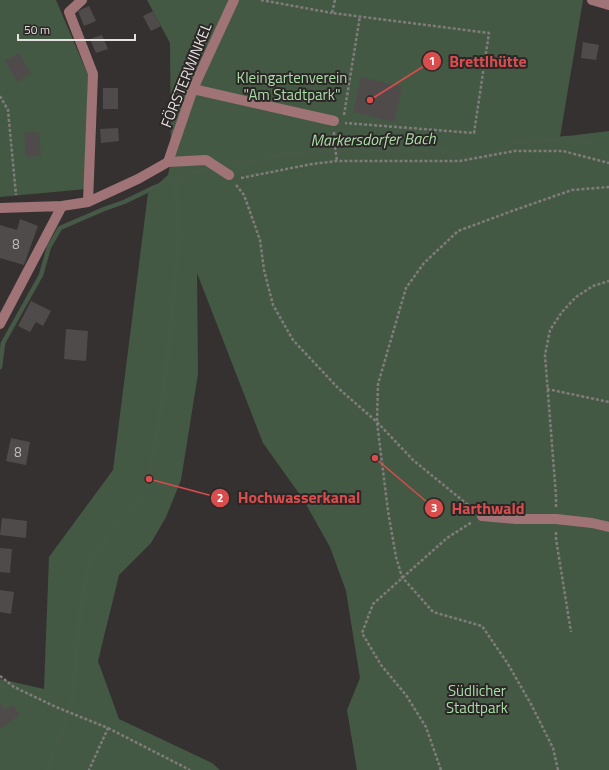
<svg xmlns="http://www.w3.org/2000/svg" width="609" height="770" font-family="'Titillium Web',sans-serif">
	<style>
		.green { fill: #445943 }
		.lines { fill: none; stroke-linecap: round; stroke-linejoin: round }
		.stream { stroke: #465946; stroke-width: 4.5 }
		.building { fill: #504b4b }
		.path { stroke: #807c7c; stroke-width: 2.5; stroke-dasharray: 3 2; stroke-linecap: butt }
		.minor { stroke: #a07476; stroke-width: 10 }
		.labels { text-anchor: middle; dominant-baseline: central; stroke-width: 4; stroke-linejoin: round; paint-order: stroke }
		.number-label { font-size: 13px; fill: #c0bcbc }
		.street-label { font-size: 15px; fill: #e5e1e1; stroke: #2c2727 }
		.park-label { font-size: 15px; fill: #a8dea6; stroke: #2c2727 }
		.water-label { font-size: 16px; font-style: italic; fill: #aadfa8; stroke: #2c2727 }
		.leader { fill: none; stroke: #d94d4d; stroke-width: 1.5 }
		.callout-dot { fill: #d94d4d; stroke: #2c2727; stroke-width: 1.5 }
		.mark-label { font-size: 12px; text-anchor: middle; font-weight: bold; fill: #fff }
		.callout-label { font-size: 16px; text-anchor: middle; font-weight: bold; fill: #d94d4d; stroke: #2c2727; stroke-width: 4; stroke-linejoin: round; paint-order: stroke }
	</style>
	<rect width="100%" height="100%" fill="#363131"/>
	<path class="green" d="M0 0H56L88 75 86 189 0 197Z
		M147 0H583L560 137 609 131V770H357L347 710 360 678 346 591 330 547 303 499 263 443 197 273 198 374 181 480 166 517 151 543 119 575 98 661 119 719 212 763 220 770H0V679L44 689 49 557 113 470 148 193 168 175 171 161 170 43Z"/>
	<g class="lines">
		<path class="stream" d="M230 164 264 160 279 155 336 150H441L468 158H480L491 156 515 142 543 141 568 138 582 142 609 144
			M0 367 3 343 41 275 49 247 60 228 104 209 124 202 155 187 206 169
			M48 770 60 736 72 703 80 614 89 563 111 532 130 514 140 502 149 479 164 390 179 241 176 186 180 176 186 175"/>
	</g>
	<path class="building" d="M89 6 96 21 84 26 78 11Z
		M153 11 161 26 151 31 143 16Z
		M102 35 108 49 96 53 90 39Z
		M583 42 599 45 596 60 581 58Z
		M19 53 31 74 17 82 5 60Z
		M361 77 402 87 394 122 353 112Z
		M103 88H118V109H103Z
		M118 128 119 141 101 143 100 129Z
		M39 132 41 156 26 157 24 133Z
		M20 219 38 226 24 265 0 258V225L17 230Z
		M31 301 51 311 43 326 36 322 30 332 18 326Z
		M66 329 88 331 86 361 64 359Z
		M11 438 30 442 26 465 6 461Z
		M2 518 27 521 26 538 0 535Z
		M0 548 12 549 10 573 0 572Z
		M0 590 14 592 11 614 0 612Z
		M0 703 5 710 13 705 20 715 0 729Z"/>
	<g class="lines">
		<path class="path" d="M261 0 332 13
			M335 0 332 13 489 33 474 133 345 123
			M0 96 8 110 16 195
			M344 115 360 16
			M334 132V141L337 161
			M241 178 312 164 337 161H460L514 151H563L609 163
			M236 185 244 195 260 240 264 270 273 305 293 340 338 388 377 422 413 460 473 509
			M547 389 609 402
			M556 507V496L545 355 550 330 562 312 576 297 593 286 609 281
			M556 532V539L571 632
			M0 676 14 687 56 707 108 728 89 770
			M108 728 190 770
			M441 770 426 727 406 695 381 665 362 633 373 604 447 538 472 522
			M558 770 553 748 532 706 508 664 482 626 433 612 402 577 396 557 388 511 377 422 378 384 406 288 424 263 458 231 512 211 572 190 609 187"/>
		<path class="minor" d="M82 0 69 12 93 74 88 202
			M592 0 609 5
			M193 89 334 121
			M168 162 193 89 234 0
			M0 208 62 206 88 202 138 179 168 162 206 160 229 175
			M0 324 62 206
			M482 516 516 519H556L592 523 609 527"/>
	</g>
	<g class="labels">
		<g class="number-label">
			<text x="16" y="244">8</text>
			<text x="18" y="452">8</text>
		</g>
		<g class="street-label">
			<text transform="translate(186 75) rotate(-68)">FÖRSTERWINKEL</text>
		</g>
		<g class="park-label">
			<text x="292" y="77">Kleingartenverein<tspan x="292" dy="17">"Am Stadtpark"</tspan></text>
			<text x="477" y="690">Südlicher<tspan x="477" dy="17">Stadtpark</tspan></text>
		</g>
		<g class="water-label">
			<text transform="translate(373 139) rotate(-1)">Markersdorfer Bach</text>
		</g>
	</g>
	<path class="leader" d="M370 100L432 61M149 479L220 498M375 458L434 508"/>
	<g class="callout-dot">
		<circle cx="370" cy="100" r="4"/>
		<circle cx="149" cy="479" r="4"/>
		<circle cx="375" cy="458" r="4"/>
		<circle cx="432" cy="61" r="10"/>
		<circle cx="220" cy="498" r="10"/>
		<circle cx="434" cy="508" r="10"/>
	</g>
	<g class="mark-label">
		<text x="432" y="65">1</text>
		<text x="220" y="502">2</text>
		<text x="434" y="512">3</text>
	</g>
	<g class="callout-label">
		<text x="488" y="67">Brettlhütte</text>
		<text x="299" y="503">Hochwasserkanal</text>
		<text x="488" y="514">Harthwald</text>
	</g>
	<path d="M18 34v6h117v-6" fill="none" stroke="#e5e1e1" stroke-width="2"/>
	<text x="24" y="34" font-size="12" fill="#e5e1e1" stroke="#2c2727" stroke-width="3" paint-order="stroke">50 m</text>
</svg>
